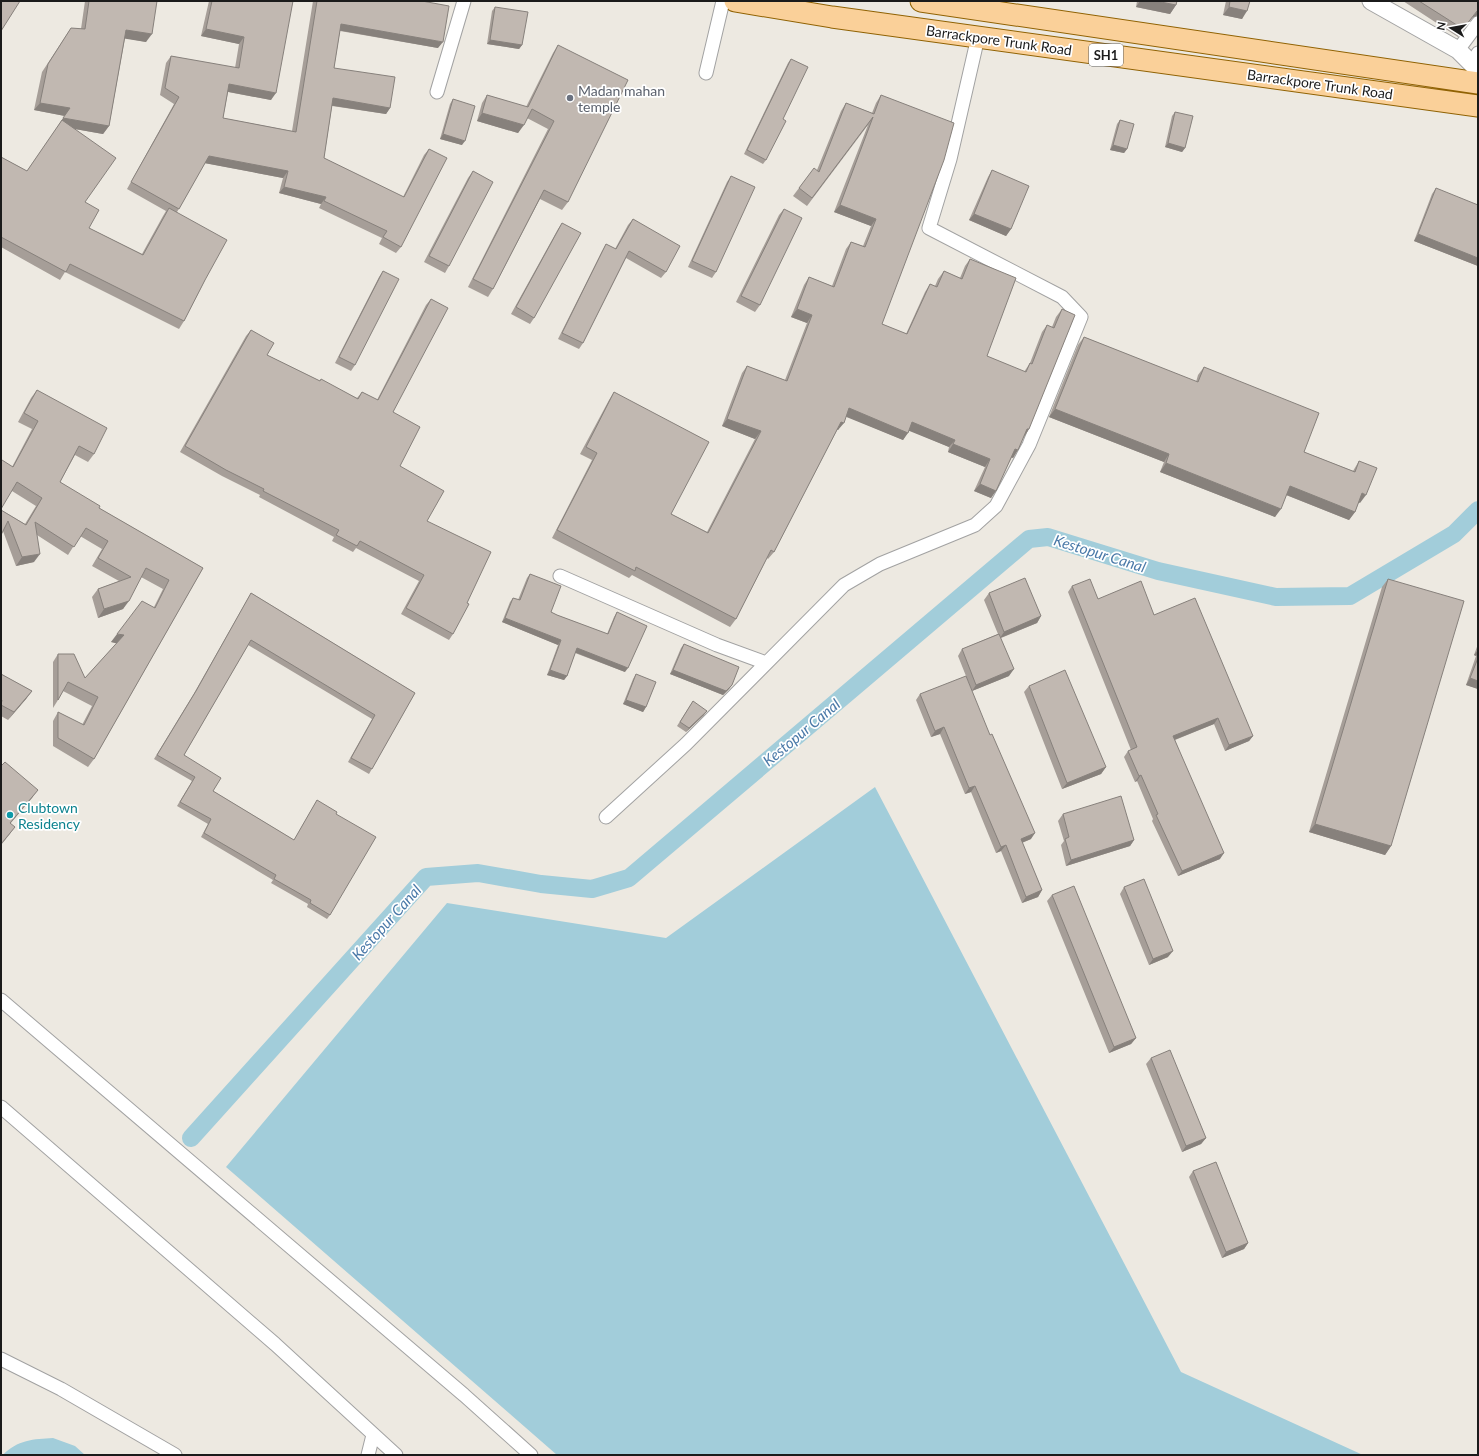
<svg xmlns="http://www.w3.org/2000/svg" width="1479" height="1456" font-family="Lato,sans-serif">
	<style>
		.water { fill: #a2cdda }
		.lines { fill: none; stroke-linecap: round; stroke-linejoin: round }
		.canal { stroke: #a2cdda; stroke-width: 18 }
		.minor-casing { stroke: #a2a2a2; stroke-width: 15 }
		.tertiary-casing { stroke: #a2a2a2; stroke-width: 19 }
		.primary-casing { stroke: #906203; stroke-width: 23 }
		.minor { stroke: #fff; stroke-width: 13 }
		.tertiary { stroke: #fff; stroke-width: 17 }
		.primary { stroke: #fad099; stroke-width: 21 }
		.wall { fill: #a69e98 }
		.shaded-wall { fill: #87817c }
		.building { fill: #c1b8b1; stroke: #87817c }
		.worship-dot { fill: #6b7280; stroke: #fff; stroke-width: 1.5 }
		.culture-dot { fill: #0f9aa8; stroke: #fff; stroke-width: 1.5 }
		.labels { text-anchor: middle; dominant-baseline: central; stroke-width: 3.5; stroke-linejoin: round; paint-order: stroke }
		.shield { fill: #fff; stroke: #5f5f5f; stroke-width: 1 }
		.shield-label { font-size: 13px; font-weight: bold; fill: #1b1b1b }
		.street-label { font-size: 14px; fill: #1b1b1b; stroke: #fff }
		.worship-label { font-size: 14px; fill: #5b616d; stroke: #fff; text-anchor: start }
		.culture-label { font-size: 14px; fill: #0d838f; stroke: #fff; text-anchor: start }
		.water-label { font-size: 15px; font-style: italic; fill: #4a79a8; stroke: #fff }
	</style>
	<rect width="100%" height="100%" fill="#ede9e1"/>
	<path class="water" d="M875 787 1181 1372 1363 1455H557L226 1167 447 903 666 938Z
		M53 1438 75 1446 85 1455H3C17 1440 34 1439 53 1438Z"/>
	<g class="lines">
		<path class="canal" d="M191 1138 426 877 478 873 541 884 592 889 629 878 1029 539 1048 537 1158 571 1276 597 1350 596 1454 534 1478 510"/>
		<defs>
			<path id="minor" d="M1458 50 1478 23
				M1472 63 1478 53
				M706 73 723 1
				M437 92 464 1
				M560 576 717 645 766 663
				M606 817 686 744 844 585 880 564 975 525 996 506 1029 445 1081 317 1062 297 929 228 950 159 978 37
				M1 1000 464 1395 531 1455
				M1 1107 275 1344 396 1455
				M1 1359 61 1389 175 1455
				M368 1455 373 1435"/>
			<path id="tertiary" d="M1371 1 1458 50 1478 70"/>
			<path id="primary" d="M735 1 832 17 1478 106
				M921 1 1478 83"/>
		</defs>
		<use href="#minor" class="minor-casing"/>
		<use href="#tertiary" class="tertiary-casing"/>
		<use href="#primary" class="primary-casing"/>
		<use href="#minor" class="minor"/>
		<use href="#tertiary" class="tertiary"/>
		<use href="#primary" class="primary"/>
	</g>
	<path class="wall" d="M85 1H157L146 42 125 38 109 126 103 134 75 129 85 202 89 228 142 254 163 216 166 211 127 189 174 104 160 95 166 63 171 56 235 68 239 44 201 36 209 1H293L271 100 228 92 223 118 292 131 313 1H422L438 48 340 31 334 68 390 108 386 114 332 106 324 158 403 197 424 155 429 149 401 247 396 253 379 244 382 238 319 208 321 204 279 193 283 178 205 163 177 212 205 280 184 321 179 329 65 272 60 280 1 247V157L27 171 65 116 34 110 42 72 71 28 81 29Z
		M1137 1H1177L1176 5 1170 14 1136 7Z
		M1226 1H1250L1242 19 1223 15Z
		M1403 1H1478L1472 18 1458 37Z
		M495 7 522 45 519 49 487 44 492 11Z
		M558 45 568 202 562 210 540 199 493 289 488 297 468 287 548 129 527 118 518 133 477 121 482 103 487 95 526 107 553 53Z
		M791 59 783 119 766 160 763 164 744 154 788 63Z
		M881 95 882 324 906 334 925 292 930 284 935 286 938 279 944 271 960 278 965 266 970 259 987 356 1024 372 1030 363 1042 332 1047 325 1052 327 1056 317 1062 309 1029 429 1024 437 1013 458 1012 457 991 498 974 491 985 467 948 452 949 447 909 430 903 440 846 416 838 430H837L774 552 768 559 767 558 736 619 730 627 632 575 629 578 552 538 592 460 580 454 609 400 614 392 671 514 707 532 755 439 722 426 742 373 747 366 785 380 807 323 791 317 804 285 809 277 832 286 846 249 851 242 863 246 871 226 834 212 868 125 807 206 793 196 799 188 817 170 841 111 846 103 872 113 876 103Z
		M453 99 462 145 440 139 450 104Z
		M1175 112 1185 148 1182 152 1165 147 1172 116Z
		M1120 120 1127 149 1124 153 1110 150 1117 124Z
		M992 170 1011 229 1006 236 969 220 988 177Z
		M473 171 449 266 445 273 424 262 468 178Z
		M731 176 716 272 712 278 688 267 727 182Z
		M1436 188 1478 266 1414 241 1432 194Z
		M784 209 760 305 755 312 736 302 779 215Z
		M633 219 666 272 661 278 626 258 583 343 579 349 558 339 602 251 606 244 615 249 628 225Z
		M562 223 534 318 530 324 511 314 558 229Z
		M383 271 355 365 351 371 335 363 379 277Z
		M431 299 393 412 400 466 427 521 467 603 453 634 449 640 401 614 419 581 356 548 353 552 332 541 334 537 259 497 260 495 222 476 180 452 246 336 251 330 267 355 320 381 357 398 362 392 377 400 426 305Z
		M1084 337 1196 382 1198 375 1204 367 1304 452 1353 471 1359 461 1360 503 1359 502 1355 512 1349 520 1286 495 1275 517 1160 472 1164 462 1049 417 1078 345Z
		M37 390 94 454 88 462 75 455 60 482 99 508 203 568 94 759 88 767 53 746V721L58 712 82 725 92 706 63 691 58 700 53 708V662L58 654 85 678 117 643 111 642 154 607 163 589 141 577 123 609 98 618 92 597 98 589 119 581 92 566 102 549 80 536 68 555 37 535 34 562 16 566 3 531 1 510 25 524 36 506 12 491V467L32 429 18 422 31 398Z
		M530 574 551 612 557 615 607 634 614 617 617 612 625 672 575 653 567 676 564 680 547 675 558 645 502 622 510 602 513 598 518 600 527 578Z
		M1388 579 1391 846 1385 855 1309 832 1382 587Z
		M1072 586 1098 599 1154 615 1253 736 1249 741 1225 751 1214 724 1175 740 1220 859 1178 876 1152 821 1153 819 1137 781 1135 782 1124 757 1128 751 1131 750 1068 592Z
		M251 593 415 693 369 774 348 762 372 719 248 645 184 755 213 791 294 840 317 800 336 814 330 915 327 919 307 907 308 904 271 883 273 880 201 837 208 824 177 806 192 781 154 759 193 695Z
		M989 593 1041 616 1037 623 1001 638 1009 676 972 691 958 656 962 649 998 634 984 600Z
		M684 644 732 685 729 689 723 695 670 674 681 648Z
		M1478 644V689L1466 685 1476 656 1474 655Z
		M1 674 32 691 26 699 8 720 1 716Z
		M636 674 646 707 643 712 623 704 633 679Z
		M1029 686 1106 767 1101 774 1062 789 1024 692Z
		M920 694 1031 839 1022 843 1042 890 1038 897 1022 903 1001 851 996 853 971 792 965 794 940 734 931 737 916 700Z
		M693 701 704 715 686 732 677 726Z
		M1063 814 1134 840 1130 846 1066 866 1061 845 1064 841 1058 821Z
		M1124 887 1168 957 1149 965 1120 894Z
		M1052 895 1136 1038 1131 1044 1109 1053 1047 901Z
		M1151 1058 1206 1138 1201 1144 1182 1152 1146 1064Z
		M1193 1171 1248 1243 1244 1249 1222 1258 1189 1177Z"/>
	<path class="shaded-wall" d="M1140 1H1156L1176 5 1170 14 1136 7Z
		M1229 7 1247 11 1242 19 1223 15Z
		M1478 10V15L1472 18 1458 37 1477 11Z
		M341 24 443 42 438 48 337 30Z
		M206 29 244 37 239 44 201 36Z
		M126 30 152 34 146 42 121 38Z
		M490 40 522 45 519 49 487 44Z
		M229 84 276 93 271 100 224 91Z
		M333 98 390 108 386 114 328 105Z
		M40 103 70 108 65 116 34 110Z
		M482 113 524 125 518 133 477 121Z
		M63 118 109 126 103 134 58 126Z
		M443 134 465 141 462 145 440 139Z
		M1168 143 1185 148 1182 152 1165 147Z
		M1113 145 1127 149 1124 153 1110 150Z
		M209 156 288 171 283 178 204 163Z
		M284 187 326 197 321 204 279 193Z
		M840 205 876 219 871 226 834 212Z
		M974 214 1011 229 1006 236 969 220Z
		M1418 234 1478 258V266L1414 241Z
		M797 309 812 315 807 323 791 317Z
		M849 408 908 433 903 440 844 416Z
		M1055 409 1169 454 1164 462 1049 417Z
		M727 419 761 431 755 439 722 426Z
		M841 422 844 423 838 430 836 429Z
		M912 422 955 440 949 447 907 430Z
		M1027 429H1029L1024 437Z
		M953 444 990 459 985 467 948 452Z
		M1015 449 1018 450 1013 458 1010 457Z
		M1166 463 1281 509 1275 517 1160 472Z
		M980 484 996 491 991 498 974 491Z
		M1290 486 1355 512 1349 520 1284 494Z
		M1362 493 1366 495 1360 503 1357 501Z
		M40 554 34 562 16 566 22 557Z
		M129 601 123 609 98 618 104 609Z
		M1041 616 1037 623 1000 638 1004 632Z
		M505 618 561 640 558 645 502 622Z
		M117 634 124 635 119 644 111 642Z
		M577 648 628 668 625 672 574 652Z
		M1478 650V654L1476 656 1474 655Z
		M1014 669 1009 676 972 691 976 685Z
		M550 670 567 676 564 680 547 675Z
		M673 670 732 685 729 689 723 695 670 674Z
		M1470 678 1478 681V689L1466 685Z
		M32 691 26 699 8 720 14 712Z
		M626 700 646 707 643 712 623 704Z
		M707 711 704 715 686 732 689 728Z
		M1218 718 1214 724 1169 742 1173 736Z
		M944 727 940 734 931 737 935 731Z
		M1253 736 1249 741 1225 751 1229 745Z
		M1106 767 1101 774 1062 789 1067 783Z
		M1141 775 1137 781 1135 782 1139 776Z
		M975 786 971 792 965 794 969 788Z
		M38 790 32 798 4 831 10 823Z
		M1315 824 1391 846 1385 855 1309 832Z
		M15 827 9 835 1 845V844Z
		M1035 833 1031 839 1016 845 1021 839Z
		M1134 840 1130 846 1066 866 1071 860Z
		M1006 845 1001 851 996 853 1001 847Z
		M1224 853 1220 859 1178 876 1182 871Z
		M1042 890 1038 897 1022 903 1026 897Z
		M1173 951 1168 957 1149 965 1153 959Z
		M1136 1038 1131 1044 1109 1053 1114 1047Z
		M1206 1138 1201 1144 1182 1152 1186 1146Z
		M1248 1243 1244 1249 1222 1258 1226 1252Z"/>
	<path class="building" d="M1 1H20L1 31Z
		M89 1H157L152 34 126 30 109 126 63 118 70 108 40 103 48 64 71 28 85 29Z
		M212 1H293L276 93 229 84 223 118 296 132 317 1H422L449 6 443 42 341 24 334 68 395 77 390 108 333 98 324 158 404 197 429 149 447 158 401 247 383 237 387 231 324 201 326 197 284 187 288 171 209 156 179 209 131 182 179 97 165 88 171 56 239 68 244 37 206 29Z
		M1156 1H1177L1176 5Z
		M1230 1H1250L1247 11 1229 7Z
		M1419 1H1478V10L1477 11 1463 29Z
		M495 7 528 12 522 45 490 40Z
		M558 45 628 80 568 202 544 190 493 289 473 279 554 121 532 109 524 125 482 113 487 95 528 107Z
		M791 59 808 67 783 119 786 121 766 160 747 150Z
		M881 95 954 123 944 160 882 324 907 334 930 284 937 287 944 271 962 279 970 259 1016 278 987 356 1026 372 1030 363 1032 364 1047 325 1054 328 1062 309 1075 315 1029 429H1027L1018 450 1015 449 996 491 980 484 990 459 953 444 955 440 912 422 908 433 849 408 844 423 841 422 774 552 771 550 736 619 636 567 635 571 557 530 597 453 586 447 614 392 709 442 671 514 708 533 761 431 727 419 747 366 787 381 812 315 797 309 809 277 834 287 851 242 865 247 876 219 840 205 873 117 812 198 799 188 814 168 819 172 846 103 874 114Z
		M453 99 475 106 465 141 443 134Z
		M1175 112 1193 116 1185 148 1168 143Z
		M62 120 116 158 85 202 99 210 89 228 143 255 169 208 227 240 205 280 184 321 70 264 66 272 1 237V157L27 171Z
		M1120 120 1134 124 1127 149 1113 145Z
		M992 170 1029 186 1011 229 974 214Z
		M473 171 493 182 449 266 429 256Z
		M731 176 755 187 716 272 692 261Z
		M1436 188 1478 205V258L1418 234Z
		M784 209 802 218 760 305 741 296Z
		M633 219 680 246 666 272 629 251 583 343 562 333 606 244 616 249Z
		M562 223 581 233 534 318 516 307Z
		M383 271 399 279 355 365 339 357Z
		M431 299 448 308 393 412 420 427 400 466 444 491 427 521 491 552 467 603 469 604 453 634 406 608 424 575 360 541 357 546 336 535 339 530 263 491 264 489 226 470 185 446 251 330 274 343 267 355 320 381 321 379 358 399 362 392 378 400Z
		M1084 337 1198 382 1204 367 1319 413 1304 452 1355 472 1359 461 1377 468 1366 495 1362 493 1355 512 1290 486 1281 509 1166 463 1169 454 1055 409Z
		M37 390 107 428 94 454 79 446 60 482 100 506 99 508 203 568 94 759 58 738V712L84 725 98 697 68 682 58 700V654H74L85 678 124 635 117 634 142 601 155 608 169 580 146 568 129 601 104 609 98 589 131 577 98 558 108 541 86 528 74 547 35 522 40 554 22 557 8 521 1 535V510L26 525 42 498 17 482 1 509V460H2L13 467 38 421 24 413Z
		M530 574 561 586 551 612 557 615 608 634 617 612 647 626 628 668 577 648 567 676 550 670 561 640 505 618 513 598 520 600Z
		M1025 578 1041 616 1004 632 989 593Z
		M1090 579 1098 599 1141 581 1154 615 1195 598 1253 736 1229 745 1218 718 1173 736 1224 853 1182 871 1156 815 1158 814 1141 775 1139 776 1128 751 1137 747 1072 586Z
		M1388 579 1464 601 1391 846 1315 824Z
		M251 593 415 693 372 769 351 758 375 715 251 640 184 755 221 778 213 791 294 840 317 800 337 812 336 814 376 837 330 915 310 903 311 900 274 879 276 875 204 833 211 819 180 802 195 777 157 755 196 691Z
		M999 634 1014 669 976 685 962 649Z
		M684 644 739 667 732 685 726 691 673 670Z
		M1478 658V681L1470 678Z
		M1065 670 1106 767 1067 783 1029 686Z
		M1 674 32 691 14 712 1 705 2 700 1 699Z
		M636 674 656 682 646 707 626 700Z
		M966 676 990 735 992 734 1035 833 1021 839 1042 890 1026 897 1006 845 1001 847 975 786 969 788 944 727 935 731 920 694Z
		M693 701 707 711 689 728 680 722Z
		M5 762 38 790 10 823 15 827 1 844V766Z
		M1121 796 1134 840 1071 860 1065 839 1069 837 1063 814Z
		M1144 879 1173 951 1153 959 1124 887Z
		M1074 886 1136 1038 1114 1047 1052 895Z
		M1170 1050 1206 1138 1186 1146 1151 1058Z
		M1216 1162 1248 1243 1226 1252 1193 1171Z"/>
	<circle class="worship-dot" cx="570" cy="98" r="4"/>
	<circle class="culture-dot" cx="10" cy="815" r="4"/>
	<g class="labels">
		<rect class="shield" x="1089" y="44" width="34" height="22" rx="3"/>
		<g class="shield-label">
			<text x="1106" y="55">SH1</text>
		</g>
		<g class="street-label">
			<text transform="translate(999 40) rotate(8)">Barrackpore Trunk Road</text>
			<text transform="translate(1320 84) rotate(8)">Barrackpore Trunk Road</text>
		</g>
		<g class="worship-label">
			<text x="578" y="90">Madan mahan<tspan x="578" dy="16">temple</tspan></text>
		</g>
		<g class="culture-label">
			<text x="18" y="807">Clubtown<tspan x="18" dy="16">Residency</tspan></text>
		</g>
		<g class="water-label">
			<text transform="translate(1100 553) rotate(17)">Kestopur Canal</text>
			<text transform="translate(801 732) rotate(-40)">Kestopur Canal</text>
			<text transform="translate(386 922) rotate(-48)">Kestopur Canal</text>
		</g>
	</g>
	<rect width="1479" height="1456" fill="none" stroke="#1b1b1b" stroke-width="4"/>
	<g transform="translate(1451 28) rotate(281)" stroke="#ffffff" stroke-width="3" paint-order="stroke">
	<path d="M0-3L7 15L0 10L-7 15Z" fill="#1b1b1b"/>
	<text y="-6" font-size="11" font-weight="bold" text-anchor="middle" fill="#1b1b1b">N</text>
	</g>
</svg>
